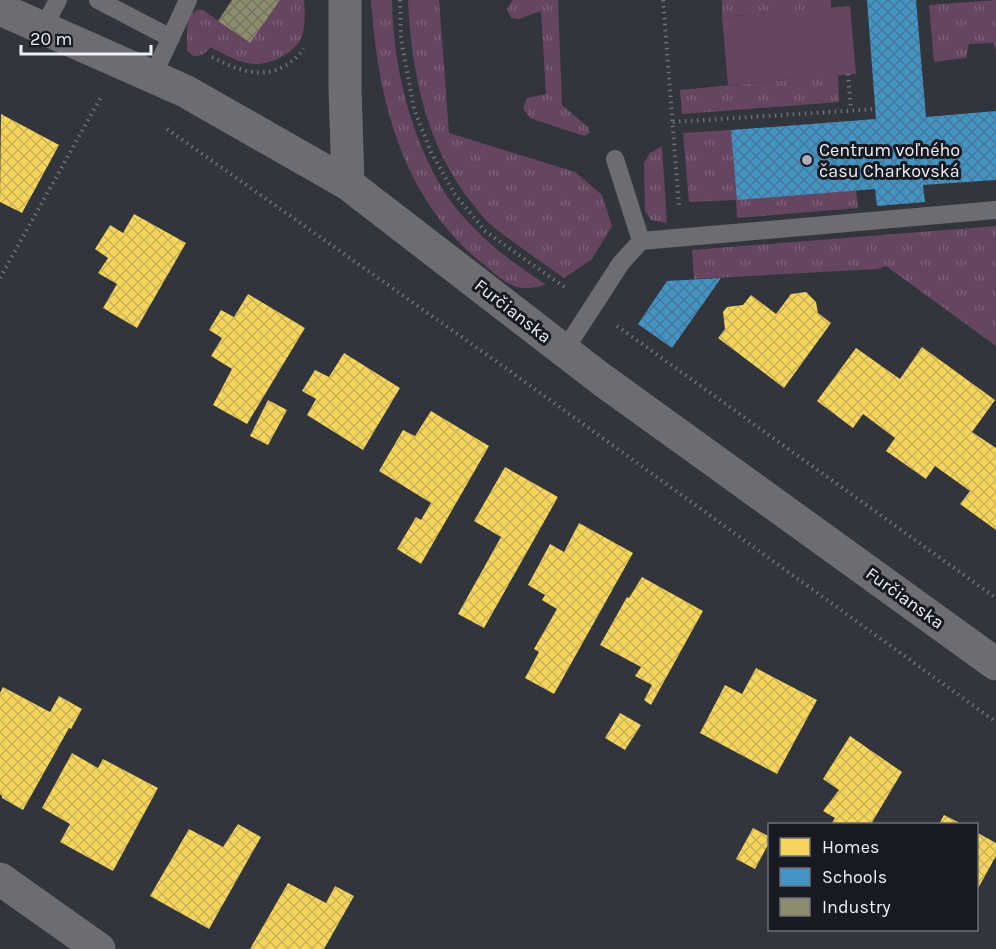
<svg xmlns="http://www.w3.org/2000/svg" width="996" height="949" font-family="Karla,sans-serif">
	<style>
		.grass { fill: url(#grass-tufts) }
		.green { fill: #664561 }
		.homes { fill: url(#homes-cross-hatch) }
		.schools { fill: url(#schools-cross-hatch) }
		.industry { fill: url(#industry-cross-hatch) }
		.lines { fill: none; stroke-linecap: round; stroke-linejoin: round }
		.path { stroke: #707074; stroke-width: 4; stroke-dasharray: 1.5 4.5; stroke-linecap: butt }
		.lane { stroke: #6d6c71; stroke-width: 18 }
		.street { stroke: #6d6c71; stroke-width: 33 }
		.poi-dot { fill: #abaeb6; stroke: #191a21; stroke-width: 2 }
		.labels { text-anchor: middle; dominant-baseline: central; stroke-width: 6; stroke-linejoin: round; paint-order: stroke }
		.poi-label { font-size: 18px; fill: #eceff8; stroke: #191a21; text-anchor: start }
		.street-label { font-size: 18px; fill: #eceff8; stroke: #191a21 }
	</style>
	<defs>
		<pattern id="grass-tufts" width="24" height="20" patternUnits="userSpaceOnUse" patternTransform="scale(1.5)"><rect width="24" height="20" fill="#664561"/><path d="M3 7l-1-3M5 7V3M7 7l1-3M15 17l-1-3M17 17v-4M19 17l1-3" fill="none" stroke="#7c6078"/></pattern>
		<pattern id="homes-cross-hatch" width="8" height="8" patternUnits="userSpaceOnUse" patternTransform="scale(1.5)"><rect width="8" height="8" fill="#f6d55c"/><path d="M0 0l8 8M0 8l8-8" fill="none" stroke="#cab258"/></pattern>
		<pattern id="schools-cross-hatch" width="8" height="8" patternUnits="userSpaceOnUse" patternTransform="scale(1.5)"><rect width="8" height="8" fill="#4393c3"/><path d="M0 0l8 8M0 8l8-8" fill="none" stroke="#447999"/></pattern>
		<pattern id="industry-cross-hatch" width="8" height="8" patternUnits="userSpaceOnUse" patternTransform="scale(1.5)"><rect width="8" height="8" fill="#8c8c6e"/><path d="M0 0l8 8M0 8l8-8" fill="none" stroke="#747461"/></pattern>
	</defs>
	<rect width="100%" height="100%" fill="#33353c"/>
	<path class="grass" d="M280 0H304C305 13 306 30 299 42 291 54 273 63 258 64 242 65 224 54 210 47 205 54 202 56 193 56L187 51C188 37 183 7 203 10L249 43Z
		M371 0H392C393 66 410 136 445 193 453 206 466 220 477 231 497 252 522 268 546 285 536 287 524 290 514 286 501 281 488 267 477 259 400 192 378 98 371 0Z
		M408 0H439L449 133 575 172 602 195 612 226 592 259 564 278C539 260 513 243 490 224 483 218 477 209 472 203 426 147 411 70 408 0Z
		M513 0H558L562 105 588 127 590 133 584 136 530 118 523 108 527 98 546 94 541 11 519 19 511 18 507 9Z
		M722 0H831V8L722 17Z
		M996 0V50L993 43 969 44 966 58 934 62 929 5Z
		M838 75 839 102 682 114 680 90Z
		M731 130 856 190 858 208 737 218 736 200 689 202 683 133Z
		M662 146 667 223 651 220 645 211 644 163 650 153Z
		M996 226V346L886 266 878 269 694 279 692 250Z"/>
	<path class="green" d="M850 6 856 74 728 85 722 17Z"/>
	<path class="homes" d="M1 114 59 145 22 213 0 202Z
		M134 214 186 243 137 328 103 308 117 284 98 273 108 258 95 249 110 225 123 233Z
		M806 292 816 302 818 313 831 323 784 388 718 338 725 329 723 312 727 307 743 305 751 295 776 314 791 294Z
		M248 294 305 328 247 424 213 405 232 369 211 356 222 338 209 330 221 310 234 317Z
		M922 347 995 400 972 432 996 448V530L960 504 970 491 935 466 926 479 886 451 895 438 863 414 853 428 817 401 856 348 900 379Z
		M344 353 400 388 363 450 307 415 316 399 302 391 315 370 329 377Z
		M268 400 287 410 268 445 250 436Z
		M431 411 489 446 421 564 397 549 416 517 421 520 431 503 379 471 403 430 415 436Z
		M505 467 558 497 484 628 458 614 501 537 474 521Z
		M579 523 633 553 554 694 525 678 539 652 534 649 557 609 542 600 545 595 528 585 550 544 564 552Z
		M642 577 703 611 651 705 644 700 652 685 635 676 641 667 600 645 627 597 629 598Z
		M756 668 817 700 777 774 700 733 725 685 742 694Z
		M3 687 50 712 59 696 82 709 71 729 69 728 23 810 2 798V796L0 794V693Z
		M620 713 641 725 625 750 605 738Z
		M850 736 902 772 871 824H831L835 818 823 811 839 790 823 779Z
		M72 753 98 768 103 759 158 788 113 871 60 842 70 824 42 808Z
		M944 815 962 824H939Z
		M238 824 261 837 209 929 150 896 189 829 223 847Z
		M753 828 770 837V841L755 869 736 859Z
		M976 832 996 843V856L976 892Z
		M288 883 326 903 335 886 354 896 324 949H250Z"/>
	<path class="schools" d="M867 0H916L926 117 996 111V180L923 185 925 202 877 206 875 189 737 200 731 130 876 119Z
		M721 278 672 348 638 324 667 281Z"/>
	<path class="industry" d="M232 0H280L250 43 218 21Z"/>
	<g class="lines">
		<path class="path" d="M400 0 401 39 414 109 431 152 454 193 485 231 567 289
			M663 0 679 206
			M212 57C246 75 276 83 304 49
			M848 74 851 110
			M673 122 876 109
			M167 129 507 369 996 722
			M0 278 102 95
			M617 326 996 598"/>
		<path class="lane" d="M98 0 171 38
			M43 28 58 0
			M153 76 188 0
			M615 159 641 241
			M564 351 621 263 641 241 996 210"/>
		<path class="street" d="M345 0V88L348 184
			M0 9 185 91 348 184 601 379 996 664
			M0 879 99 949"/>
	</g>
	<circle class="poi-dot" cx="807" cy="160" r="6"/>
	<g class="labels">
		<g class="poi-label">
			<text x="819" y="150">Centrum voľného<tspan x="819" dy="21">času Charkovská</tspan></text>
		</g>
		<g class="street-label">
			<text transform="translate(513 311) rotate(38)">Furčianska</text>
			<text transform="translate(905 598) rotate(36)">Furčianska</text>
		</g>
	</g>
	<rect x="768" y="823" width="210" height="108" fill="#191a21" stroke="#6d6f77" stroke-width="1.5"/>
	<rect x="780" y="838" width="30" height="18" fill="#f6d55c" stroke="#6d6f77" stroke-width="1.5"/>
	<text x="822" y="853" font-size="18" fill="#eceff8">Homes</text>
	<rect x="780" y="868" width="30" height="18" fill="#4393c3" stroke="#6d6f77" stroke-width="1.5"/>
	<text x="822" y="883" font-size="18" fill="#eceff8">Schools</text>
	<rect x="780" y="898" width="30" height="18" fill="#8c8c6e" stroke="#6d6f77" stroke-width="1.5"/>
	<text x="822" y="913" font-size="18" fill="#eceff8">Industry</text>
	<path d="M21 45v9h130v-9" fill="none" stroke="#eceff8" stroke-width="3"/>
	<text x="30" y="45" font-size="18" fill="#eceff8" stroke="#191a21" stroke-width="4.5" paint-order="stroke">20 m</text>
</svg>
